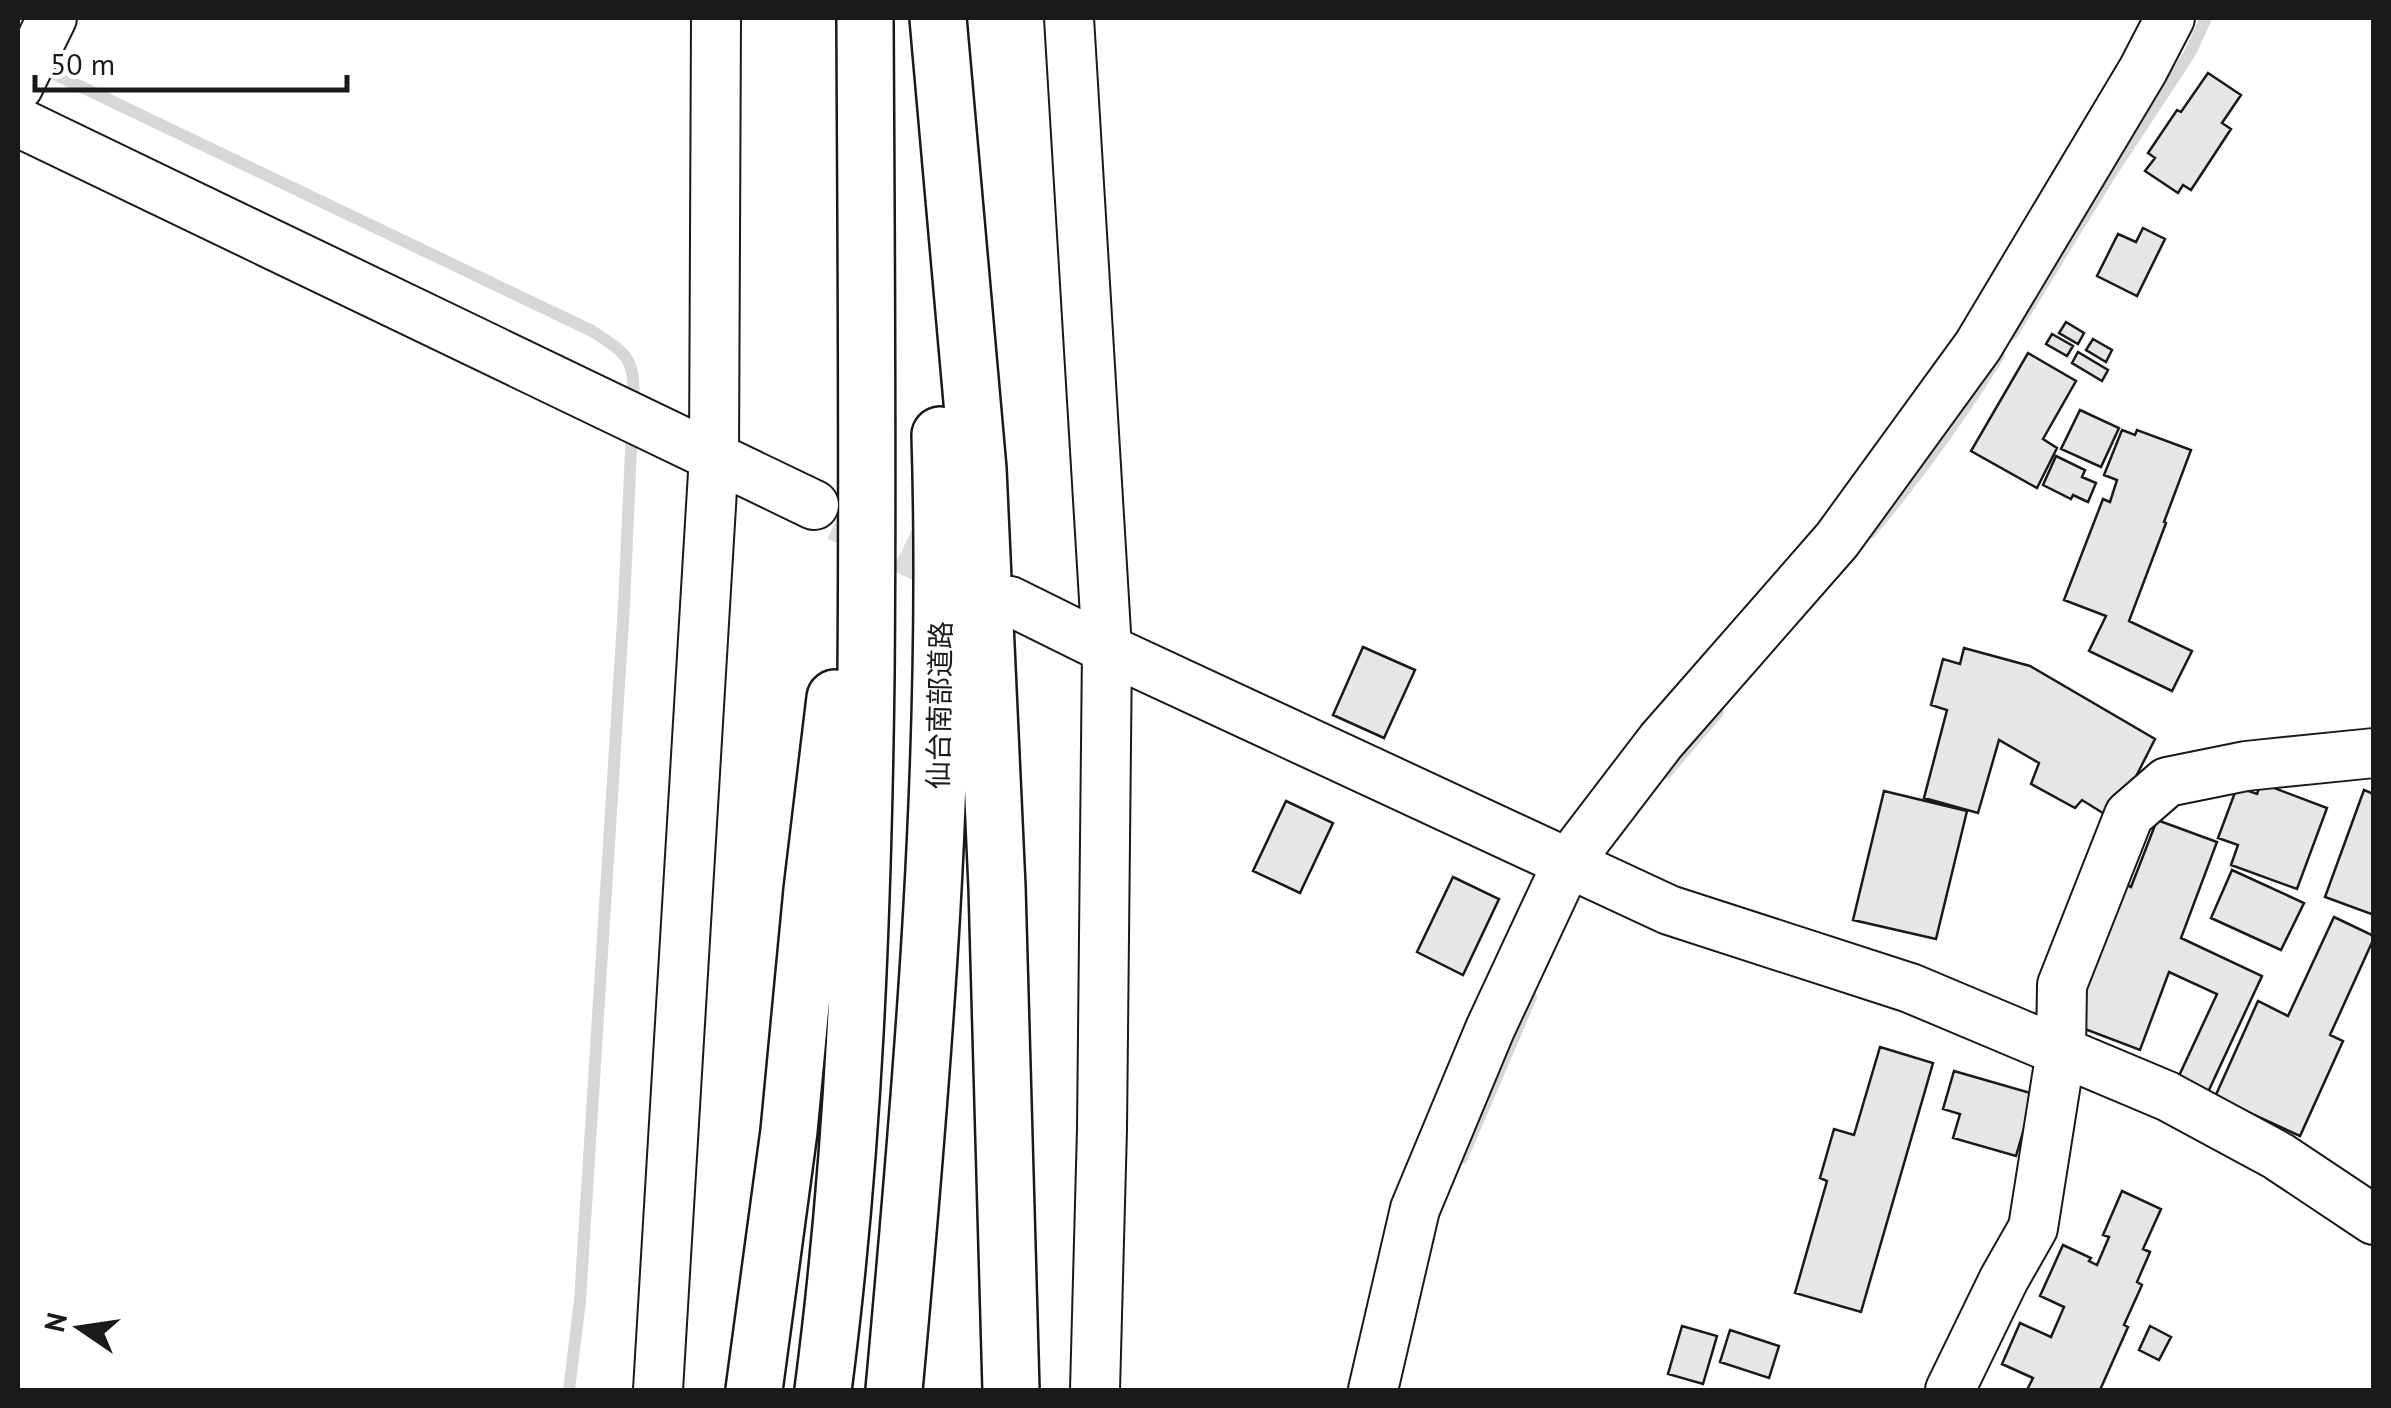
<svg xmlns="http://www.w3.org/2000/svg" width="2391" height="1408" font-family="'PT Sans','Noto Sans JP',sans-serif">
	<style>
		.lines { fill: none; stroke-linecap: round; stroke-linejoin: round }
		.stream { stroke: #d7d7d7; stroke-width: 12 }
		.building { fill: #e6e6e6; stroke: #1a1a1a; stroke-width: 2.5 }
		.minor-tunnel { stroke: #ddd; stroke-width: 48; stroke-dasharray: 48 24; stroke-linecap: butt }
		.minor-casing { stroke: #1a1a1a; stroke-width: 52 }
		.highway-casing { stroke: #1a1a1a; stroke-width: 60 }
		.minor { stroke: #fff; stroke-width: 48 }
		.highway { stroke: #fff; stroke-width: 55 }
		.labels { text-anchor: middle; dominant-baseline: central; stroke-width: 8; stroke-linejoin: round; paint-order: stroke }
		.street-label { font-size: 28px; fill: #1a1a1a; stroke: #fff }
	</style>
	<rect width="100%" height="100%" fill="#fff"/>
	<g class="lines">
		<path class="stream" d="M38 66 592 331C631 356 635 360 633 407
			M2012 334 2109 176 2190 53 2206 18
			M1870 533C1917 477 1960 418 1999 355
			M1666 773 1718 712
			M1462 1158 1531 997
			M569 1390 580 1301 624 606 632 427"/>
	</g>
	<path class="building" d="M2208 73 2241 95 2222 123 2231 129 2191 190 2183 185 2178 193 2145 171 2155 158 2148 153 2177 110 2181 112Z
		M2143 228 2165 239 2137 296 2097 276 2118 234 2136 242Z
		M2066 322 2084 333 2078 344 2059 333Z
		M2052 334 2073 346 2067 356 2046 344Z
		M2093 339 2112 350 2106 362 2086 350Z
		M2078 352 2108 370 2102 381 2072 363Z
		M2028 353 2076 381 2043 439 2057 448 2037 488 1971 451Z
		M2080 410 2119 428 2101 467 2061 449Z
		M2122 430 2135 435 2137 430 2191 450 2164 522 2166 523 2129 621 2192 651 2172 691 2089 651 2106 616 2064 600 2103 499 2110 502 2117 480 2104 475Z
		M2056 456 2085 470 2082 477 2096 483 2088 502 2073 495 2071 499 2043 485Z
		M1363 647 1415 670 1384 738 1333 715Z
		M1964 648 2030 666 2155 739 2114 820 2082 800 2075 808 2031 784 2039 763 1999 740 1978 813 1924 798 1947 710 1931 705 1943 659 1960 664Z
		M2261 783 2327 808 2297 889 2231 865 2238 845 2218 838 2237 787 2257 794Z
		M2364 790 2374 794V915L2325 897Z
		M1884 791 1967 811 1936 939 1853 920Z
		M1286 801 1333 823 1300 893 1253 871Z
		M2157 820 2217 842 2181 938 2262 976 2208 1092 2178 1078 2217 994 2169 972 2140 1050 2069 1023 2122 883 2131 887Z
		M2232 870 2304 903 2281 950 2211 918Z
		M1453 877 1499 899 1463 975 1417 952Z
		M2334 917 2374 936V938L2330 1035 2343 1041 2300 1136 2215 1097 2258 1001 2288 1016Z
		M1880 1047 1933 1063 1861 1312 1795 1293 1827 1181 1820 1178 1834 1129 1854 1135Z
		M1954 1071 2034 1094 2016 1156 1953 1138 1960 1114 1943 1109Z
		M2122 1191 2161 1209 2143 1249 2150 1252 2137 1282 2142 1285 2124 1325 2128 1327 2100 1390H2027L2033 1378 2002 1364 2020 1323 2051 1337 2064 1307 2040 1296 2063 1245 2091 1258 2089 1261 2097 1265 2109 1237 2103 1235Z
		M1682 1326 1717 1336 1703 1384 1668 1374Z
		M2150 1326 2171 1337 2159 1360 2139 1350Z
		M1730 1330 1779 1346 1769 1378 1720 1362Z"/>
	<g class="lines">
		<path class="minor-tunnel" d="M838 517 971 582"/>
		<defs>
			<path id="minor" d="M1069 18 1107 649 1102 1129 1095 1390
				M18 87 52 18
				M18 122 814 505
				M1010 601 1107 649 1669 910 1910 988 2167 1096 2278 1156 2374 1220
				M658 1390 714 456 716 18
				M1373 1390 1415 1209 1490 1029 1567 864 1661 741 1837 540 1978 346 2143 70 2170 18
				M1950 1390 2004 1279 2033 1228 2061 1051 2062 985 2129 815 2167 782 2246 766 2374 753"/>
			<path id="highway" d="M938 18 978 469 997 887 1011 1390
				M754 1390 789 1131 812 890 835 698
				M823 1390C854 1153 863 914 866 675 868 456 866 237 865 18
				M894 1390C923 1073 950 754 940 435"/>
		</defs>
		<use href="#minor" class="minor-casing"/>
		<use href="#highway" class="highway-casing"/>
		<use href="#minor" class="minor"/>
		<use href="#highway" class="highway"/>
	</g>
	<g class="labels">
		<g class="street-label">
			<text transform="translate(939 705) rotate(-89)">仙台南部道路</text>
		</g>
	</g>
	<rect width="2391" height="1408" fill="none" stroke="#1a1a1a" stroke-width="40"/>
	<g transform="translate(80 1328) rotate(283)" stroke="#ffffff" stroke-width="8" paint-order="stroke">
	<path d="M0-8L18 38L0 25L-18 38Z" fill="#1a1a1a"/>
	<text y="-15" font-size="28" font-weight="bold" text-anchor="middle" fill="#1a1a1a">N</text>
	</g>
	<path d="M35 75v15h312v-15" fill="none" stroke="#1a1a1a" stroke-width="5"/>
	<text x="50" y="75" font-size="30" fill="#1a1a1a" stroke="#ffffff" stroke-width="8" paint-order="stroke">50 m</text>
</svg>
